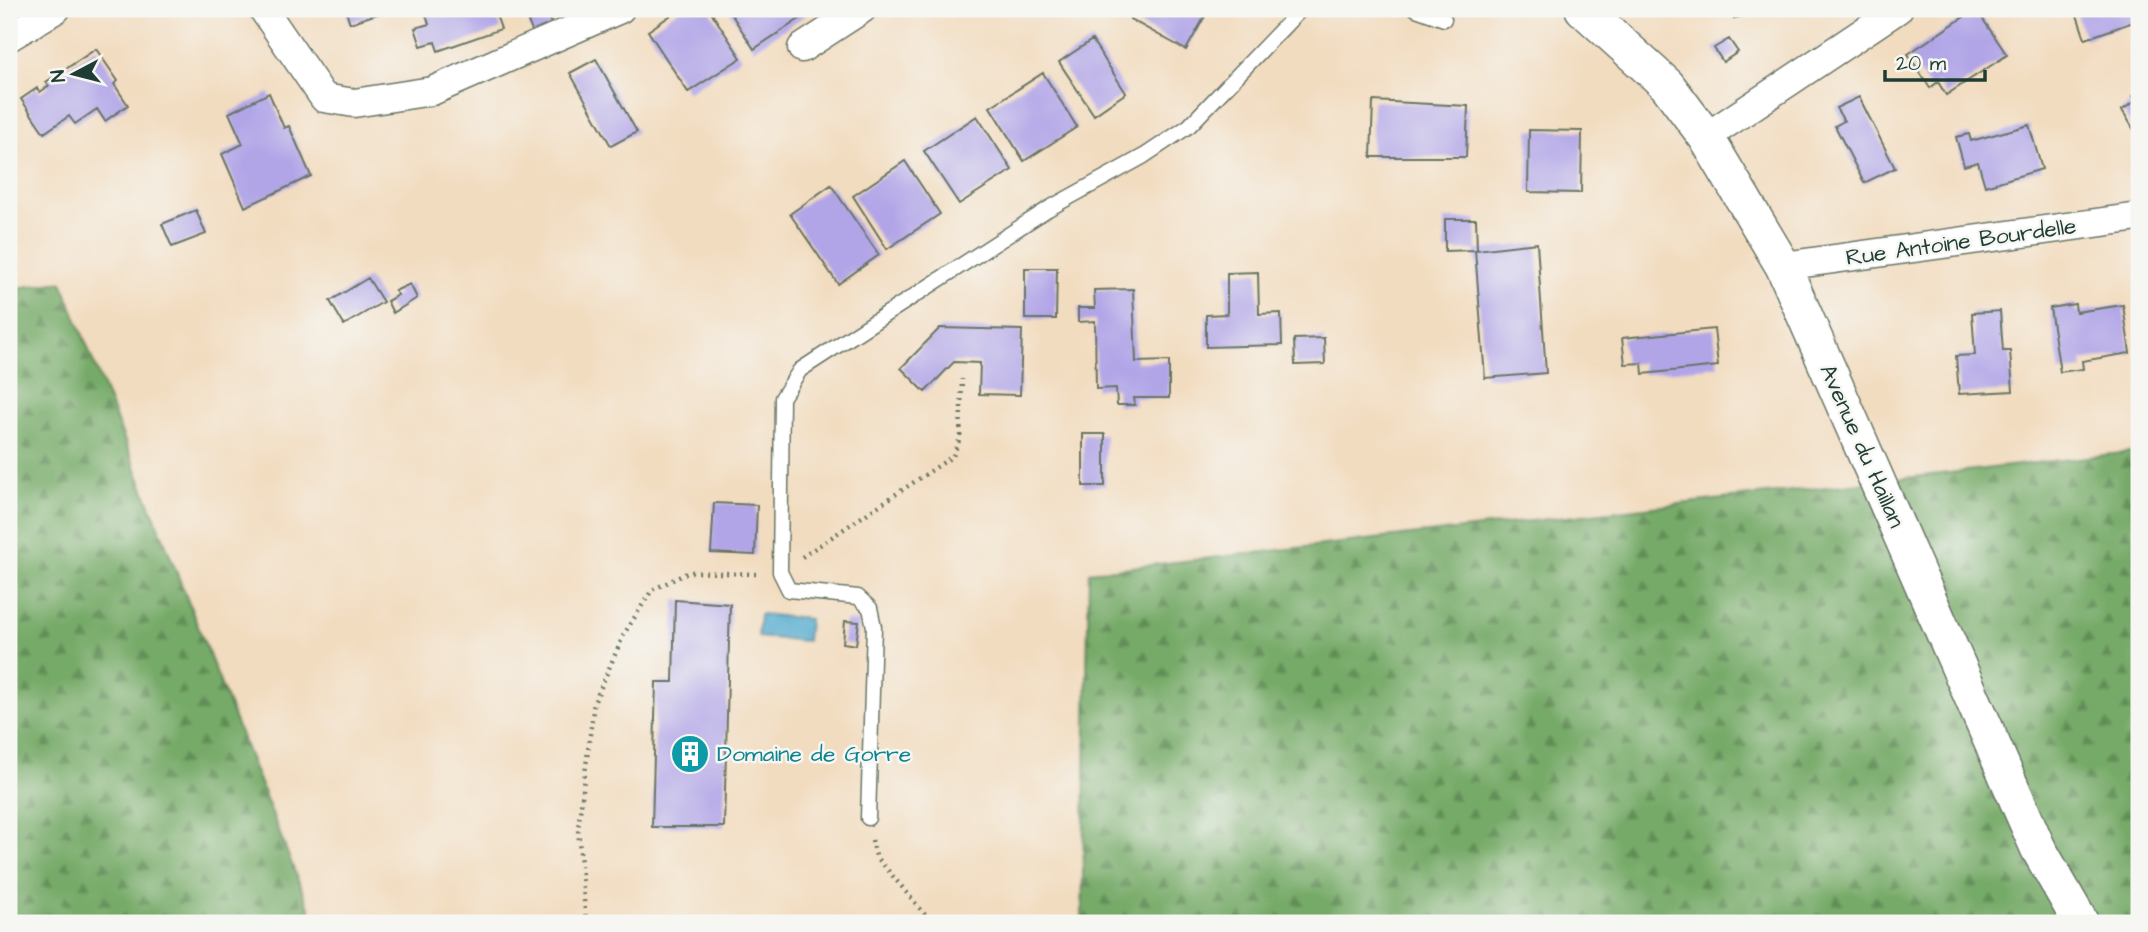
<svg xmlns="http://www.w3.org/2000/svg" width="2148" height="932" font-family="'Architects Daughter',sans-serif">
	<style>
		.forest { fill: url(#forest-firs); stroke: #4a744e; stroke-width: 2 }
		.water { fill: #51a9ce; stroke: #387381; stroke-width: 2 }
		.building { fill: #b1a5e7 }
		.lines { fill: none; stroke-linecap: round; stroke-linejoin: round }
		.service-casing { stroke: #697565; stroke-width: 17 }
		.minor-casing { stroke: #697565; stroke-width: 31 }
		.tertiary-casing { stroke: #697565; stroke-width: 38 }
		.path { stroke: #697565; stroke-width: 4.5; stroke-dasharray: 2 5; stroke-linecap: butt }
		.service { stroke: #fff; stroke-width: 14 }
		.minor { stroke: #fff; stroke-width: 28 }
		.tertiary { stroke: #fff; stroke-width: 35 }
		.labels { text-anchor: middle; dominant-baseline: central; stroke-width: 5; stroke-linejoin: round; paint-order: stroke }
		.street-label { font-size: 23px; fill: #1f3d34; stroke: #f6f6f2 }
		.culture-label { font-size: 23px; fill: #0d838f; stroke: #f6f6f2; text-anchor: start }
	</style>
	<defs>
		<pattern id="forest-firs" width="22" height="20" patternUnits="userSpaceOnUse" patternTransform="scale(1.75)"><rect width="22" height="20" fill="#76aa67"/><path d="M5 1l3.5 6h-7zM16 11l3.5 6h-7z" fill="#608c56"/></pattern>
	</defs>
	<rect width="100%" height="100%" fill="#f6f6f2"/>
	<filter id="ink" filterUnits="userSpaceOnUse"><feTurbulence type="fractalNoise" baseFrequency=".0143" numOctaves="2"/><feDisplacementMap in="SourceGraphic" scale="14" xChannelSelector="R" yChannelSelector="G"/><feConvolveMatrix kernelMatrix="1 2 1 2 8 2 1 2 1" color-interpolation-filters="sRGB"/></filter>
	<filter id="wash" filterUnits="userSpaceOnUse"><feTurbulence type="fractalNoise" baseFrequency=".00686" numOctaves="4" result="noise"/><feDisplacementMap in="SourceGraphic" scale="28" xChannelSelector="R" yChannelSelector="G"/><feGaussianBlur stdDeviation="1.57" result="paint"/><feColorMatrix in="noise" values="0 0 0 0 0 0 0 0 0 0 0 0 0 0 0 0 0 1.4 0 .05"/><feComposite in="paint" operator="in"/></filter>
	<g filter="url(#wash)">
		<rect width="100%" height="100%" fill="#f2dcbf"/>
		<path class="forest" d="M62 282 315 923H9V289Z
			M2139 451V923H1073L1082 921 1089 572Z"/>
		<path class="water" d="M760 614 809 619 807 641 758 637Z"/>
		<g id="blocks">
			<path class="building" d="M345 9H392L350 23Z
				M424 9H494L501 29 438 51 435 42 421 46 415 28 429 24Z
				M680 9H709L741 58 688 92 648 31Z
				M728 9H804L807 14 754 49Z
				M1135 9H1209L1186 50 1130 19Z
				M1732 9H1772L1773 10 1734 18Z
				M1976 9 2007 55 1946 95 1938 82 1930 88 1908 54Z
				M2075 9H2139V20L2085 39Z
				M546 12 553 28 534 36 527 19Z
				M1729 39 1738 52 1723 62 1714 48Z
				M1092 40 1126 93 1094 115 1059 62Z
				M96 49 118 81 114 84 128 105 105 121 97 109 75 124 69 116 44 133 21 99 37 88 40 92 49 86 46 82Z
				M596 59 637 132 611 146 570 73Z
				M1043 73 1077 127 1024 161 990 107Z
				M2139 92V138L2122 110 2136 101 2133 96Z
				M269 93 284 128 289 126 311 176 245 207 222 154 243 144 229 113Z
				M1859 97 1895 168 1864 183 1835 126 1844 121 1836 108Z
				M1373 101 1468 106 1466 157H1371Z
				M977 116 1012 170 959 204 924 151Z
				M2029 125 2042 169 1985 186 1978 162 1964 166 1956 137 1969 134 1971 141Z
				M1529 130 1582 131 1581 193 1528 192Z
				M905 161 940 214 887 249 853 196Z
				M831 185 879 255 838 284 790 214Z
				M196 210 206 234 172 247 162 224Z
				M1445 219H1476L1477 250 1537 243 1546 373 1485 378 1475 250 1445 251Z
				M1025 268H1057L1056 319H1025Z
				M1258 272 1259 314 1281 313 1282 345 1206 347V315L1227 314V273Z
				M368 278 383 302 344 325 330 301Z
				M410 284 417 298 393 313 387 301 398 295 395 291Z
				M1133 289 1136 362 1169 361V398H1134L1135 405H1117L1116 388 1096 389 1095 321 1078 322V308H1095L1094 290Z
				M2075 304 2076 312 2123 305 2130 353 2082 361 2083 369 2060 372 2050 308Z
				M2000 311 2003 351H2010L2013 391 1959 394 1956 356 1975 355 1972 313Z
				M940 328 1022 330 1020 395 979 394 980 363 954 362 925 392 901 368Z
				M1714 329 1718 366 1643 374 1642 363 1625 364 1622 338Z
				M1324 338 1325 364 1295 365 1294 339Z
				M1083 434H1105V486H1083Z
				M714 503 757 505 755 555 711 553Z
				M675 600 730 604 724 827H652L656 682H673Z
				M845 621 859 622 856 645 843 643Z"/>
		</g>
	</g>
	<g filter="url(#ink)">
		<use href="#blocks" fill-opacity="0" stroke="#697565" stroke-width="2"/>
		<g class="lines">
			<defs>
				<path id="service" d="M1416 9 1444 19
					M868 818 874 627 870 608 858 597 789 590 780 572 782 398 800 370 1048 209 1144 156 1189 126 1301 9"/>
				<path id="minor" d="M263 9 324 98 354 103 432 91 620 9
					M9 37 56 9
					M802 48 862 9
					M1706 137 1898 9
					M1783 266 2139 217"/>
				<path id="tertiary" d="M1583 9 1667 85 1706 137 1783 266 2038 848 2081 923"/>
			</defs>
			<use href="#service" class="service-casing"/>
			<use href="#minor" class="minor-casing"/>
			<use href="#tertiary" class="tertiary-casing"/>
			<path class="path" d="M802 557 953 456 960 438 962 379
				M872 840 876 856 932 923
				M586 923 578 829 594 703 624 634 652 590 689 572 756 574"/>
			<use href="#service" class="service"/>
			<use href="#minor" class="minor"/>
			<use href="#tertiary" class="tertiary"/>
		</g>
	</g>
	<defs>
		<symbol id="building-disc" viewBox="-11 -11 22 22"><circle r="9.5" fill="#0f9aa8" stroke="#f6f6f2"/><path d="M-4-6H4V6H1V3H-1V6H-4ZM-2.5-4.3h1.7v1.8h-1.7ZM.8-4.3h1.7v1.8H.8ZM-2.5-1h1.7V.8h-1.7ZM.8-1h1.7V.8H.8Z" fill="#fff"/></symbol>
	</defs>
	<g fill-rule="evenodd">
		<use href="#building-disc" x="668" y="732" width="44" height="44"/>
	</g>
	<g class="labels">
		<g class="street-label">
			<text transform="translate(1961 242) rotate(-8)">Rue Antoine Bourdelle</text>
			<text transform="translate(1862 446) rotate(66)">Avenue du Haillan</text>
		</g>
		<g class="culture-label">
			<text x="717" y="754">Domaine de Gorre</text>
		</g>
	</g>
	<rect width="2148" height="932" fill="none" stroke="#f6f6f2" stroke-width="35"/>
	<g transform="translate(74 74) rotate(263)" stroke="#f6f6f2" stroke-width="5" paint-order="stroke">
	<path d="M0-5L12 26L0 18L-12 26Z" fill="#1f3d34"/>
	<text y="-10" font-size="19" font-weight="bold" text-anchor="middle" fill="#1f3d34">N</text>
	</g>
	<path d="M1885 70v10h100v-10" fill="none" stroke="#1f3d34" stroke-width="3.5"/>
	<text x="1896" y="70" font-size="21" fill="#1f3d34" stroke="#f6f6f2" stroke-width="5" paint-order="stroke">20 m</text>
</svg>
